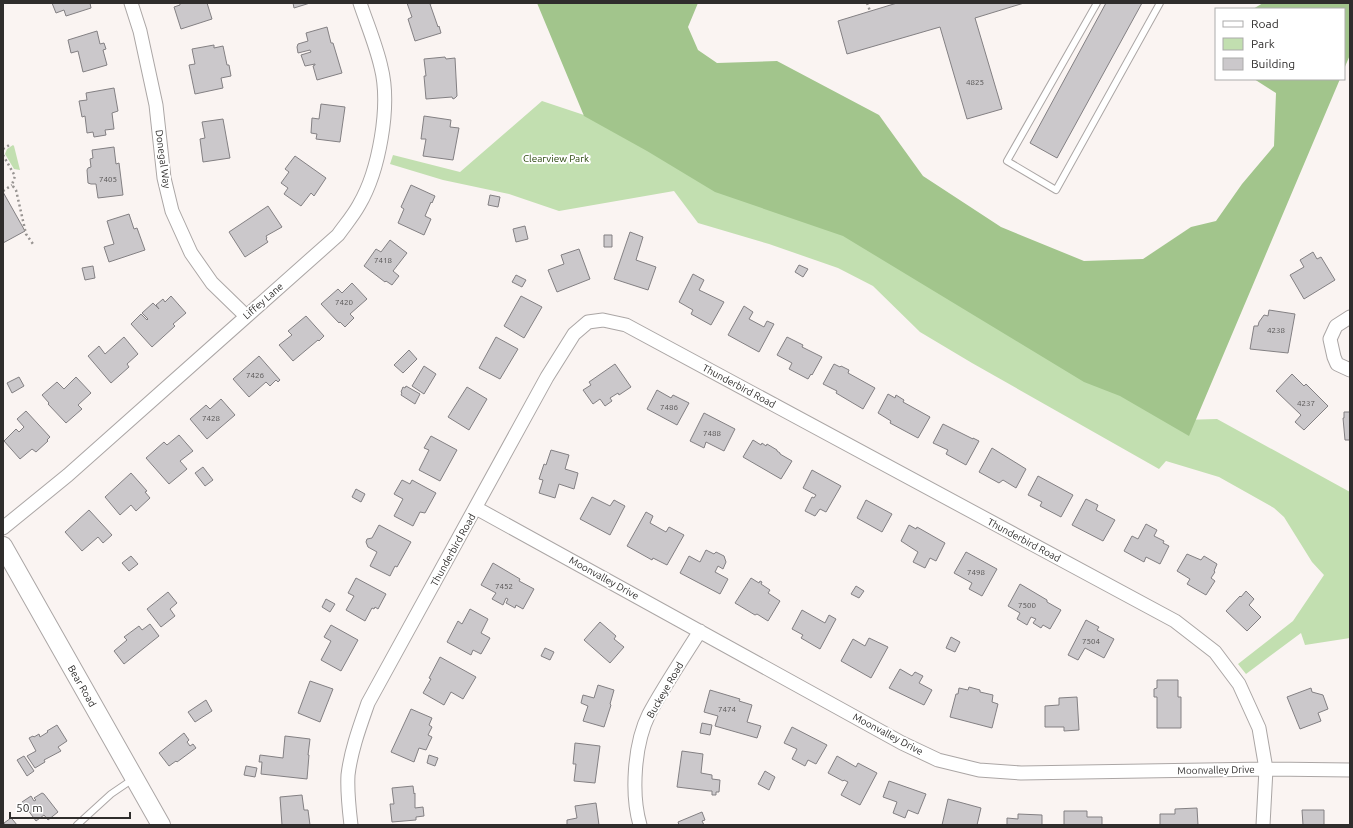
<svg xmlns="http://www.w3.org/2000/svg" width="1353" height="828" font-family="Ubuntu,sans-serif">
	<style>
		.green { fill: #c2dfb0 }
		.forest { fill: #a2c58c }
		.building { fill: #cbc8cb; stroke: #838083 }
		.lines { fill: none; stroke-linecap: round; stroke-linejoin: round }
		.lane-casing { stroke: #aba6a5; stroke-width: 8 }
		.street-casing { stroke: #aba6a5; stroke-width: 15 }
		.secondary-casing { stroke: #aba6a5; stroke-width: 20 }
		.path { stroke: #979391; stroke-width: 2.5; stroke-dasharray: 2 3; stroke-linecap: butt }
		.lane { stroke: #fff; stroke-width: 6 }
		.street { stroke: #fff; stroke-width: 13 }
		.secondary { stroke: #fff; stroke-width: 18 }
		.labels { text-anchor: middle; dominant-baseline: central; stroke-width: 4; stroke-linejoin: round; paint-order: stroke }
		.number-label { font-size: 8px; fill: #565454 }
		.park-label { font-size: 10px; fill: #1f3e00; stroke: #fff }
		.street-label { font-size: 10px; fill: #2f2d2c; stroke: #fff }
	</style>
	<rect width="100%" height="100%" fill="#faf4f2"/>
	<path class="green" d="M542 101 644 135 834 221 1182 420 1217 419 1350 492V638L1305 645 1301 633 1246 674 1238 664 1293 621 1324 575 1312 562 1284 517 1274 508 1219 477 1166 461 1159 469 972 363 920 332 873 286 838 268 769 244 698 223 674 191 559 211 509 194 443 180 390 164 393 155 460 172Z
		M13 145 14 146 20 170 14 169 5 154 7 149Z"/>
	<path class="forest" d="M537 3H698L688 27 698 50 717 63 777 61 879 115 923 176 1001 227 1084 261 1143 259 1191 227 1216 221 1242 184 1274 146 1276 93 1254 79H1340L1189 436 1120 396 1084 382 843 236 715 192 647 151 584 116Z
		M1263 3H1350V55L1344 69V9H1253Z"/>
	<path class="building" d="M52 3H90L91 8 66 16 64 10 56 13Z
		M180 3H207L212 19 181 29 174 7 180 5Z
		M293 3H310L294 8Z
		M407 3H434L430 4 438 27 439 26 441 33 415 41 408 19 412 17Z
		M897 3H1024L975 18 1002 109 967 119 940 27 847 54 838 21Z
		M1106 3H1142L1057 158 1030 143Z
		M327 27 331 43H333L342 73 317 80 313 66 315 65V64L305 66 301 55 311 52 310 50 298 53 297 47 298 44 308 41 306 33Z
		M97 31 100 44 104 43 106 49 103 50 107 65 83 72 78 51 71 53 68 40Z
		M214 45V48L223 46 227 65H229L231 76 221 78 223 88 195 94 189 65 195 64 192 49Z
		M445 57 446 59 455 58 457 96 455 98 453 99 452 97 426 99 424 76H426L424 59Z
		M114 88 118 111 112 113 114 129 105 130 106 135 94 137 93 132 87 133 85 116 82 117 79 101 87 100 86 93Z
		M321 104 345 107 340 142 316 139 317 134 311 133 312 118 319 119Z
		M424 116 451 120 450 127 459 128 453 160 423 156 426 139H421Z
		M223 119 230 158 203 162 200 139 205 138 202 122Z
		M114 147 116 164 119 163 123 195 98 198 96 184H91L88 183 87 170 88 168 91 167 90 159 93 158 92 150Z
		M295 156 326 178 314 196 311 193 301 206 284 194 288 188 281 183 289 172 285 169Z
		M411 185 435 196 432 203 431 202 425 216 431 219 424 235 398 223 404 209 401 207Z
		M3 192 25 231 3 243Z
		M490 195 500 197 498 207 488 205Z
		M268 206 282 227 266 236 267 238 266 239 268 242 245 257 229 232Z
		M129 214 134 229 137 228 145 250 109 262 104 247 114 244 107 221Z
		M525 226 528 239 516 242 513 229Z
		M630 232 643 237 636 260 656 267 648 290 614 279Z
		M604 235H612V247H604Z
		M390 240 407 253 393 271 399 276 392 285 386 281 385 282 364 266 376 249 381 252Z
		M579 249 590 279 557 292 548 270 564 264 561 255Z
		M1313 252 1317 259 1321 257 1335 280 1304 299 1290 275 1304 267 1300 260Z
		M799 265 808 269 803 277 795 272Z
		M93 266 95 278 85 280 82 268Z
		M693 274 704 280 699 290 724 302 711 325 691 314 693 310 679 302Z
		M516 275 526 280 522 287 512 282Z
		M352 283 367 299 350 314 354 318 345 327 340 322 339 323 321 304 338 289 342 293Z
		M171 296 186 313 173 324 175 326 152 347 131 324 141 314 147 320 148 319 142 313 153 303 159 309 156 305 163 299 165 302Z
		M521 296 542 307 524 338 504 326Z
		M744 306 753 312 749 319 764 327 767 321 774 324 759 352 728 335Z
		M1269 310 1295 314 1288 353 1250 349 1254 326H1258L1259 322 1264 315 1268 316Z
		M306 316 324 336 319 341 318 340 293 361 279 345 292 335 288 331Z
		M124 337 138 354 127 364 129 367 111 383 88 356 99 346 105 354Z
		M496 337 518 349 500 379 479 368Z
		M787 337 803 345 802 347 822 357 812 375 811 374 808 379 789 369 792 363 777 355Z
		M409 350 417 359 403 373 394 365Z
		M259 356 280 380 278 382 276 380 270 386 266 382 249 397 233 379Z
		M615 364 631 387 619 395 618 393 610 398 612 401 605 406 600 399 593 404 583 390 591 385 589 382Z
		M834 364 840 367 841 366 849 370 848 373 875 388 863 409 836 393 837 391 823 384Z
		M424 366 436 374 424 394 412 386Z
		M1292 374 1304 386 1306 384 1328 406 1304 430 1295 422 1301 415 1276 391Z
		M19 377 24 386 12 393 7 383Z
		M76 377 91 393 78 405 82 409 66 423 48 404 49 403 42 395 57 382 64 389Z
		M406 386 420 394 415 404 401 395 402 393 401 392 403 387 405 388Z
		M467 387 487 399 469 430 448 417Z
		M657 390 671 398 673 395 689 403 677 425 647 409Z
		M888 394 895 398 896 395 904 400 903 402 930 417 918 438 890 423 891 421 878 413Z
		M221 399 235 415 207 439 190 419 206 405 210 409Z
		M26 411 50 437 47 440 48 441 36 452 32 449 20 459 4 441 16 429 19 432 24 427 17 419Z
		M1344 412H1350V440H1345L1343 418H1344Z
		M704 413 735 429 724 451 706 442 704 448 690 441Z
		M943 424 973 439V438L979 441 966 465 946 454 948 450 933 443Z
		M179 435 193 451 180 461 187 469 169 484 146 458 164 442 167 445Z
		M431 436 457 450 440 481 419 470 429 450 424 448Z
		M753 440 761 445 762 443 766 446 767 444 777 450V451L780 453V454L792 461 781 479 743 457Z
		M992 448 1026 469 1016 488 1003 480 999 483 979 472Z
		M551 450 569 455 565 469 578 473 574 489 559 484 555 498 539 493 543 480 539 479 544 464 546 465Z
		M203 467 213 480 205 486 195 473Z
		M812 470 841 486 826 512 820 509 815 516 805 511 812 497 814 498 816 495 803 488Z
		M131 473 147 491 145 492 150 498 136 511 131 505 120 515 105 497Z
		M1038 476 1073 495 1061 517 1040 506 1042 502 1028 495Z
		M402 480 410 484 412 480 436 493 425 513 420 512 413 526 394 516 403 499 394 494Z
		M356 489 365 494 361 502 352 497Z
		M592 497 610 506 614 500 625 506 610 535 580 519Z
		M1086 499 1098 505 1096 510 1115 520 1103 541 1072 525Z
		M866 500 892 514 882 532 857 518Z
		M89 510 112 535 103 543 98 537 82 551 65 532Z
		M646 512 653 516 650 523 666 532 669 527 684 535 667 565 653 558 652 560 627 546Z
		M1146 524 1157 530 1154 536 1164 541 1163 543 1169 546 1160 564 1146 557 1144 562 1124 551 1132 536 1138 539Z
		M379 525 411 542 397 567 395 566 390 576 370 566 377 552 368 547 366 542 367 539 372 538Z
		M909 525 916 529 917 527 945 543 936 561 930 558 925 568 913 562 918 552 901 541Z
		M706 550 714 554 716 552 724 556 726 562 723 569 718 566 715 572 728 579 720 594 680 573 689 556 700 562Z
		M966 552 997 569 982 596 969 589 972 583 954 573Z
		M1187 554 1201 560 1204 556 1217 564 1214 571 1215 572 1211 578 1215 581 1206 595 1187 584 1190 579 1177 571Z
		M131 556 138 564 129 571 122 563Z
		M493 563 520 579 519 581 534 589 523 609 516 605 515 608 506 603 508 599 506 598 503 605 492 599 496 593 481 585Z
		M356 578 386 594 378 609 375 607 374 609 372 608 365 621 346 610 354 596 348 593Z
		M751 578 759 583 760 581 762 582 761 584 770 590 768 593 780 601 768 621 757 614 755 615 735 603Z
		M1020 584 1047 600V602L1061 610 1050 629 1043 625 1041 628 1033 623 1036 619 1031 617 1027 625 1017 619 1020 613 1008 606Z
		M856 586 864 591 859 598 851 594Z
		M1246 591 1254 599 1249 605 1261 617 1247 631 1226 611 1240 596 1241 597Z
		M168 592 177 603 170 609 175 616 161 627 147 609Z
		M326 599 335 604 330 612 322 607Z
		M470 609 488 619 481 633 490 638 481 654 473 650 471 655 447 642 458 621 462 624Z
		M802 610 825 623 829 615 836 619 820 649 801 638 803 635 792 629Z
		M1086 620 1099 627 1097 630 1114 639 1104 658 1085 648 1078 660 1068 655Z
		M600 622 616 636 614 639 624 647 610 663 584 640Z
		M150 624 159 636 124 664 114 651 127 640 124 637 139 626 142 630Z
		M331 625 358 640 341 671 321 660 331 641 324 637Z
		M951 637 960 642 955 652 946 648Z
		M869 638 888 647 871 678 841 661 853 639 865 646Z
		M545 648 554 652 550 660 541 656Z
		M440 657 476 677 463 699 451 692 444 705 423 693 431 679 429 678Z
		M900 669 912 676 915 672 923 676 919 683 932 690 924 705 889 688Z
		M1157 680H1178V697H1181V728H1157V697H1154V689L1157 688Z
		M310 681 333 689 320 722 298 713Z
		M598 685 614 690 610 704 611 705 604 727 583 721 588 706 581 703 583 695 594 698Z
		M969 687 980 690V692L993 695 992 702 998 704 992 728 950 717 956 694H958L959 688 968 690Z
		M1311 688 1312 692 1323 695 1328 709 1318 713 1321 721 1300 729 1287 697Z
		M710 690 740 699 739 701 752 705 747 722 761 726 757 738 715 726 718 716 704 712Z
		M1077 697 1079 730 1064 731V727H1045V706L1059 705V698Z
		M206 700 212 711 195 722 188 712Z
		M411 709 432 718 429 725 432 727 428 735 432 737 426 750 419 748 414 762 391 752Z
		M702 723 712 725 710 735 700 733Z
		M57 725 67 741 58 747 61 751 44 760 45 762 35 768 27 756 36 751 29 738 33 736 34 737 39 734 40 737 48 732 47 731Z
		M792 727 827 745 816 764 808 760 805 766 792 759 797 749 784 743Z
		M184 733 189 740 187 742 190 746 193 744 196 748 177 762 176 761 169 766 159 753Z
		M285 736 310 739 308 755H309L307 779 261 774 262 762H259L260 755 283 758Z
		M575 743 600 746 595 783 574 781 576 764H573Z
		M682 751 703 754 701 773 712 775V779L720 780 719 792H716V795H712V791H710L677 787Z
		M429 755 438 758 435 766 427 763Z
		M24 756 34 771 27 776 17 760Z
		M837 756 856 767 858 763 877 773 860 805 841 795 848 782 844 780 843 781 828 773Z
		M246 766 257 768 255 777 244 775Z
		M765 771 775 777 769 790 758 784Z
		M889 781 926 794 918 814 908 810 905 818 893 813 897 802 883 797Z
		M413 786 414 794 415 793V808L423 807 424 816 416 817V820L392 822 390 804H394L392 788Z
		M42 793 44 794 58 812 48 820 44 815 36 821 22 802 31 796 34 801 36 800 34 798Z
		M302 795 304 810H308L310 825H282L280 797Z
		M948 799 981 808 977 825H942Z
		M596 803 599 825H567V820L577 818 575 806Z
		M1197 808 1198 825H1160V814H1175V809Z
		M1302 810H1324V825H1303Z
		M1064 811H1087V817H1102V825H1064Z
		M702 812 705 820 702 821 704 825H679L678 822Z
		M1018 814 1042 815V825H1007V818L1018 819Z
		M11 818 13 820 17 825H5L4 823Z"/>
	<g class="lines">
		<defs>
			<path id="lane" d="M1097 3 1007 161 1056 190 1160 3
				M77 825 111 794 133 779"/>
			<path id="street" d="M131 3 140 31 156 105 164 178 172 211 191 253 212 283 246 316
				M1350 317 1336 326 1330 339 1334 357 1337 364 1350 370
				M476 508 902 743 938 760 979 770 1021 773 1266 769 1350 770
				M3 528 68 475 338 235C345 225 353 216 359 205 379 171 391 106 381 67 376 45 367 24 360 3
				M351 825C349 808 347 792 348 775 351 750 360 726 368 703L547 377 574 334 588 322 603 320 626 325 1175 621 1215 652 1239 684 1259 728 1266 769 1263 825
				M640 825C631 794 634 744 649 714 664 686 683 658 700 631"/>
			<path id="secondary" d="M3 546 161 825"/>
		</defs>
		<use href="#lane" class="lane-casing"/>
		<use href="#street" class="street-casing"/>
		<use href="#secondary" class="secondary-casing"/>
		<path class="path" d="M867 3 870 11
			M3 149 11 144
			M3 155 15 176 12 185 16 190 26 234 33 244
			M3 191 12 185"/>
		<use href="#lane" class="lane"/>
		<use href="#street" class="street"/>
		<use href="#secondary" class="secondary"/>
	</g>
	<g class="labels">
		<g class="number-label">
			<text x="975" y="82">4825</text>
			<text x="108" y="179">7405</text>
			<text x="383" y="260">7418</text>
			<text x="344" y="302">7420</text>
			<text x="1276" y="330">4238</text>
			<text x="255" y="375">7426</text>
			<text x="1306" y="403">4237</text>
			<text x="669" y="407">7486</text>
			<text x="211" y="418">7428</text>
			<text x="712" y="433">7488</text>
			<text x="976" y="572">7498</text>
			<text x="504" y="586">7452</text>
			<text x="1027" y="605">7500</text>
			<text x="1091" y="641">7504</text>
			<text x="727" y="709">7474</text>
		</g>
		<g class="park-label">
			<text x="556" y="158">Clearview Park</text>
		</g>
		<g class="street-label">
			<text transform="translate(163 159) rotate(82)">Donegal Way</text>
			<text transform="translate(263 301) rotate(-41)">Liffey Lane</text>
			<text transform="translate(739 386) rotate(28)">Thunderbird Road</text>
			<text transform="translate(1024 540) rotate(28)">Thunderbird Road</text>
			<text transform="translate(453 550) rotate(-61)">Thunderbird Road</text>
			<text transform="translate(604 578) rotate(29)">Moonvalley Drive</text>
			<text transform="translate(82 686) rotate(60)">Bear Road</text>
			<text transform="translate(665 690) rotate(-60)">Buckeye Road</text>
			<text transform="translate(888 734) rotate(28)">Moonvalley Drive</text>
			<text transform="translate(1216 770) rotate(-1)">Moonvalley Drive</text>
		</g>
	</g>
	<rect width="1353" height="828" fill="none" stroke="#2f2d2c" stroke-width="8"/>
	<rect x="1215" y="8" width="130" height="72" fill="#ffffff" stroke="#acabab"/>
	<rect x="1223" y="21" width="20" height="6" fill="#ffffff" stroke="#acabab"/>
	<text x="1251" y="28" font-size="12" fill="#2f2d2c">Road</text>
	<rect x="1223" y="38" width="20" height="12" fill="#c2dfb0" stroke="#acabab"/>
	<text x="1251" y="48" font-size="12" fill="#2f2d2c">Park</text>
	<rect x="1223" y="58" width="20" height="12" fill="#cbc8cb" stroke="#acabab"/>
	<text x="1251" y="68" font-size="12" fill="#2f2d2c">Building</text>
	<path d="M10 812v6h120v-6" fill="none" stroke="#2f2d2c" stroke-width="2"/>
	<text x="16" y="812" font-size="12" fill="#2f2d2c" stroke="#ffffff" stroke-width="3" paint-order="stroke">50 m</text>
</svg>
